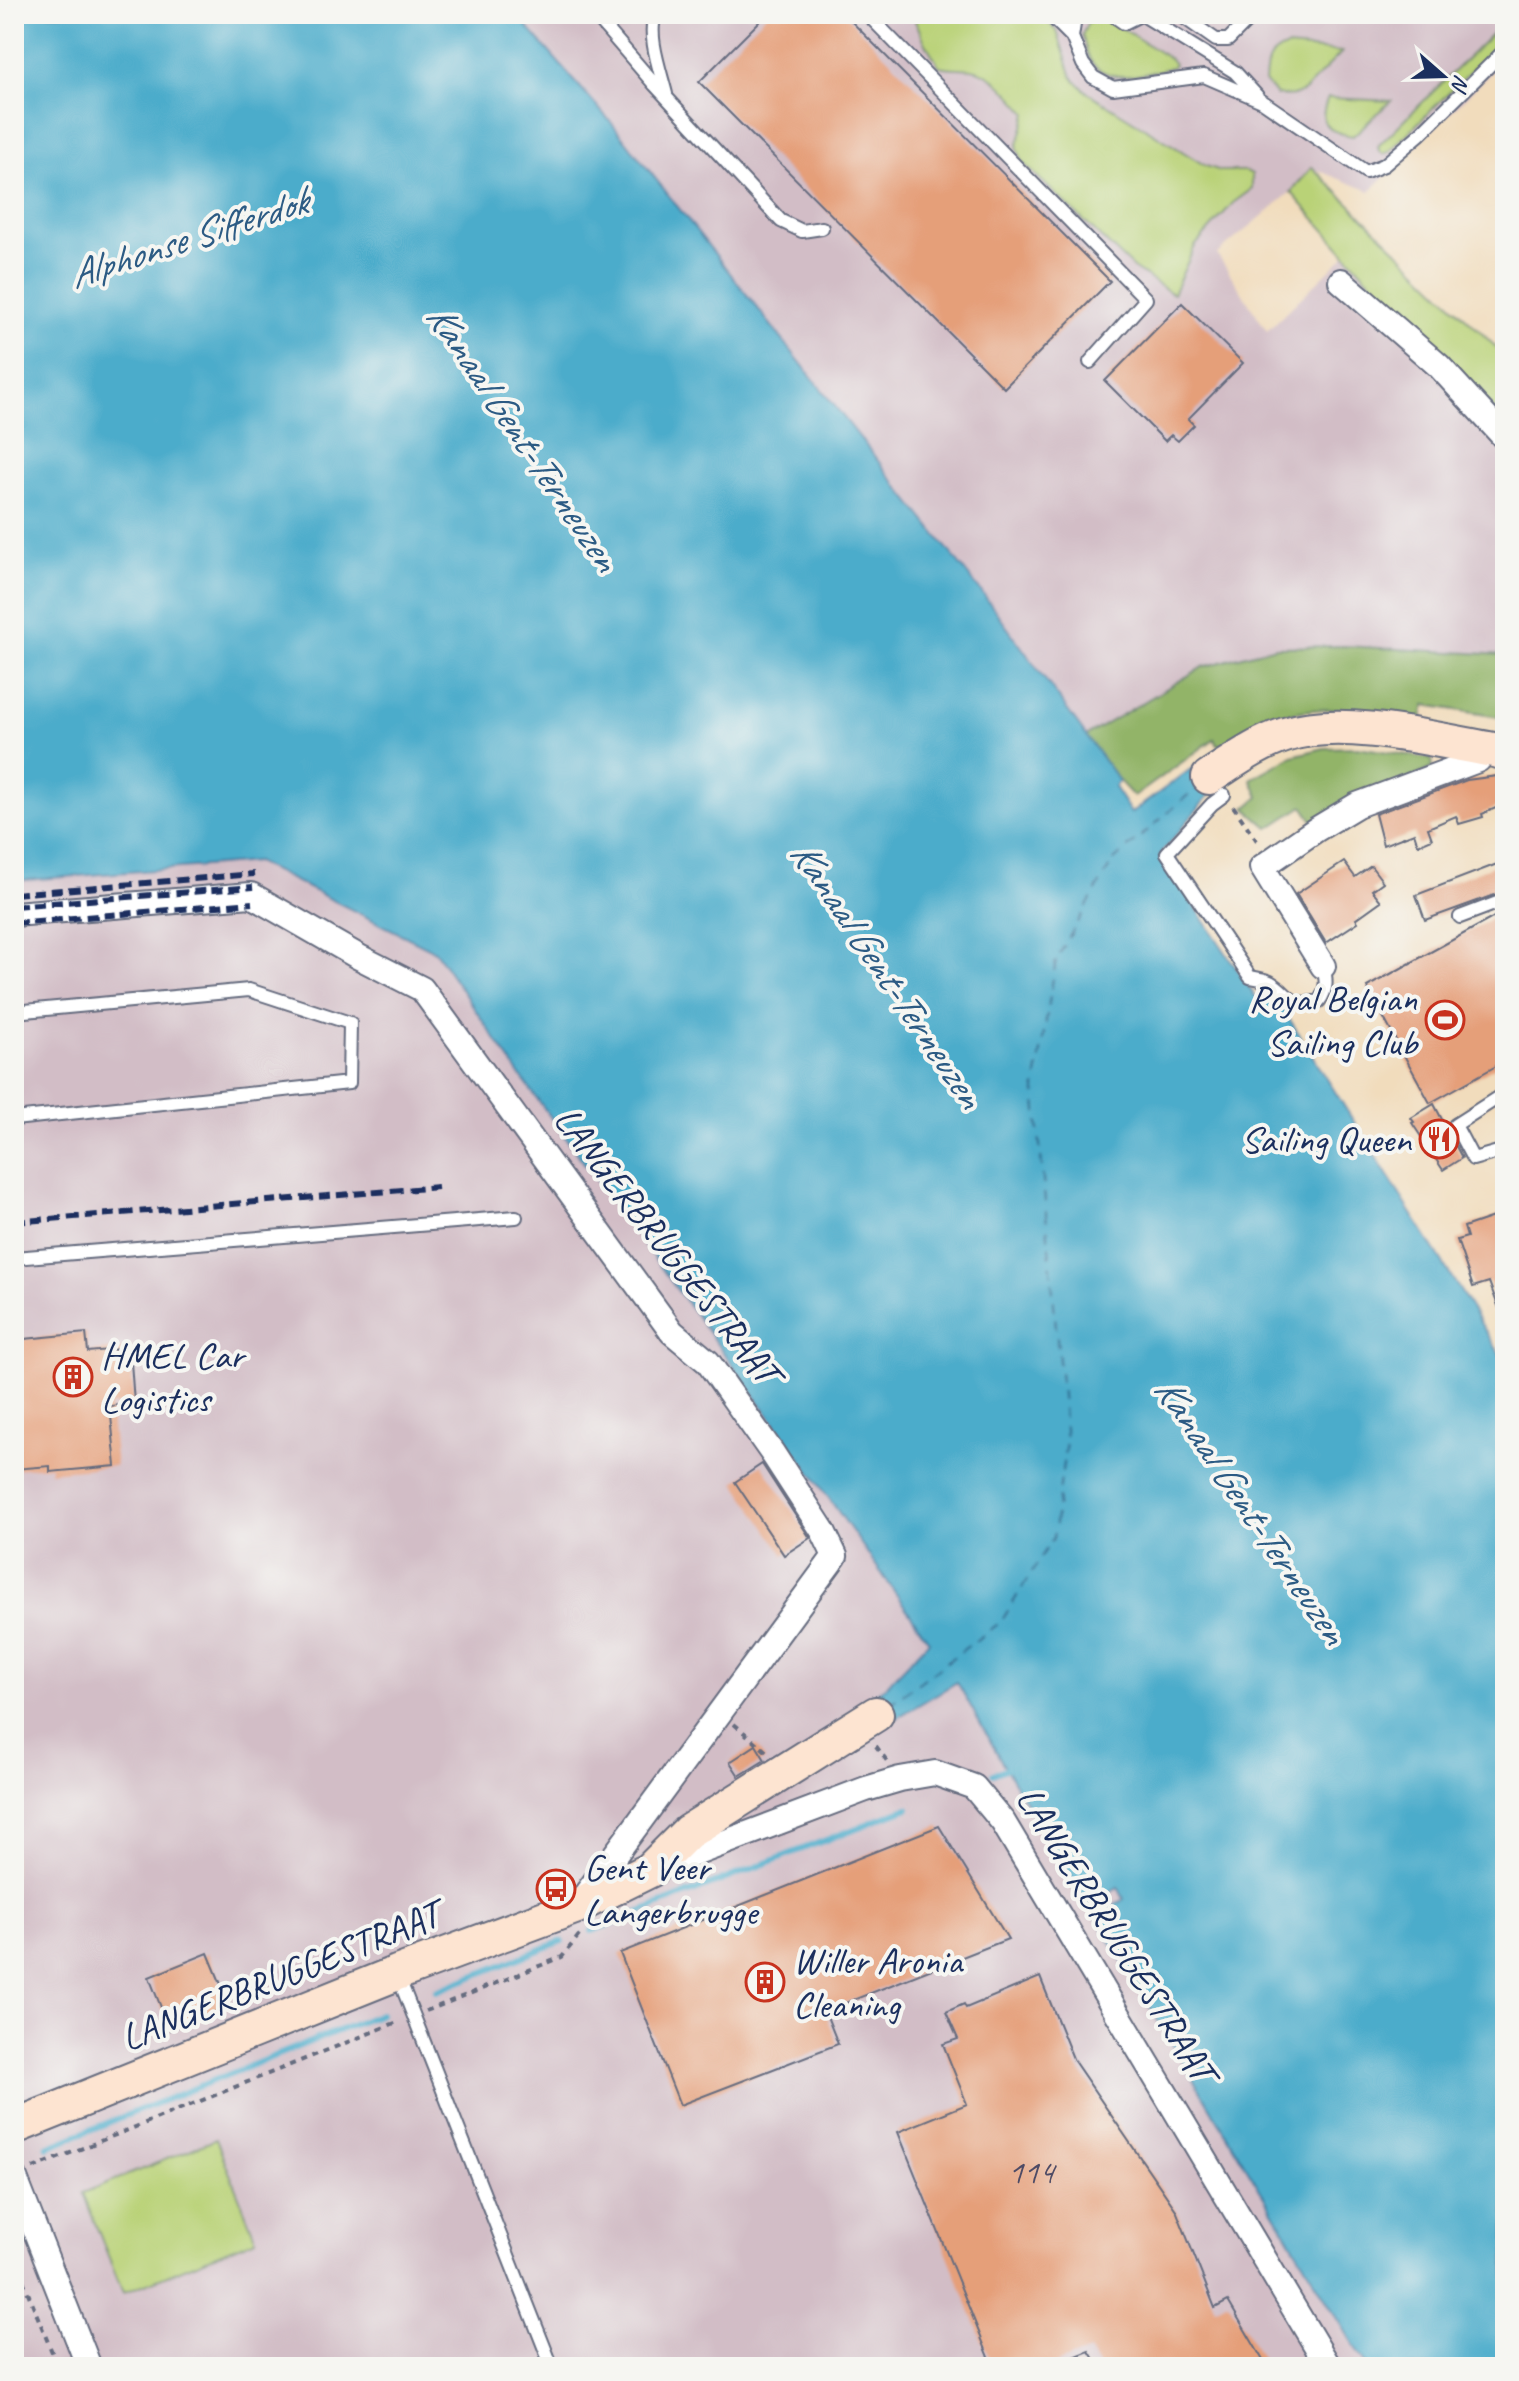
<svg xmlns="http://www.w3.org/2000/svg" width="1519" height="2381" font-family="Caveat,sans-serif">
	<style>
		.industrial { fill: #d2bdc6 }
		.green { fill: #b9d277; stroke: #6a806a; stroke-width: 2 }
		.forest { fill: #92b468; stroke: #567263; stroke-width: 2 }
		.water { fill: #4caccb; stroke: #346e94; stroke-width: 2 }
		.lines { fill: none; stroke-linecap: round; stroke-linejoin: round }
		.stream { stroke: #4caccb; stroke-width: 6 }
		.ferry { stroke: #2c5b84; stroke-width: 2; stroke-dasharray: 10 8; stroke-linecap: butt }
		.building { fill: #e59f79 }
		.service-casing { stroke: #666c7f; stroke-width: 16 }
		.minor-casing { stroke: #666c7f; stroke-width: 28 }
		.secondary-casing { stroke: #666c7f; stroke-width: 38 }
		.path { stroke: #666c7f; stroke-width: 4; stroke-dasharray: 6 6; stroke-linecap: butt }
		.service { stroke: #fff; stroke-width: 12 }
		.minor { stroke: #fff; stroke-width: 24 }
		.secondary { stroke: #fde4d1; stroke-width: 34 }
		.rail { stroke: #1b2f5e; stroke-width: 6; stroke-dasharray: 12 6; stroke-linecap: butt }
		.labels { text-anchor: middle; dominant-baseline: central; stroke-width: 8; stroke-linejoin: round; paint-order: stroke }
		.number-label { font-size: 34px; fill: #4e4b65 }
		.poi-label { font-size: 38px; fill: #1b2f5e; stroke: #f6f6f2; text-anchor: start }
		.street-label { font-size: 38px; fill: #1b2f5e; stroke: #f6f6f2 }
		.water-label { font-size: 40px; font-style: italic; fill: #2c5b84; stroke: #f6f6f2 }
	</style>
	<rect width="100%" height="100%" fill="#f6f6f2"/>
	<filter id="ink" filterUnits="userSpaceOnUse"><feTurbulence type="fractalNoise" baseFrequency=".0125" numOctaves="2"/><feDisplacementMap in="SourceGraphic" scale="16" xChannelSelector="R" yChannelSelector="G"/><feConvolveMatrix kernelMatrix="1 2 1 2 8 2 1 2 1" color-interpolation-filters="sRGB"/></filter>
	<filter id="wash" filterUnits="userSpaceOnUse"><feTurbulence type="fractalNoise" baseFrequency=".006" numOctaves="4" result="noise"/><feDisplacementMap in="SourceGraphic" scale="32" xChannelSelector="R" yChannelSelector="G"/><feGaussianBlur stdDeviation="1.8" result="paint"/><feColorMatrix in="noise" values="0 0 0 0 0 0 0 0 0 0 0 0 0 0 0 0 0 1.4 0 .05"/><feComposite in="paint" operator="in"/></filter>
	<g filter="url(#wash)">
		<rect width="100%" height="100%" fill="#f1dcbc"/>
		<path class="industrial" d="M516 14H1505V59L1370 191 1312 168 1291 192 1217 254 1267 331 1346 254 1446 357 1505 422V655L1344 646 1275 647 1203 667 1086 736 983 594 610 121Z
			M256 862 435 951 519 1074 805 1464 930 1642 885 1687 871 1696 889 1723 957 1682 1006 1769 1088 1904 1118 1886 1124 1899 1096 1918 1367 2367H14V881Z"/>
		<path class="green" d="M912 14H1040L1057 31 1072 77 1087 92 1206 166 1221 171H1246L1252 174V189L1233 203 1195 246 1173 294 1133 268 1023 163 1017 147 1027 113C1013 98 994 72 972 69 961 67 951 69 939 66L926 44Z
			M1100 18 1112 22 1170 59 1174 64 1172 67C1147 74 1113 85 1093 64 1087 58 1085 44 1082 35L1088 22Z
			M1505 21V37L1389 152 1383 154 1379 151 1378 146Z
			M1287 47 1342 52 1304 91 1293 96 1276 95 1265 82C1266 63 1267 55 1287 47Z
			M1328 98 1391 101 1353 136C1328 132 1316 125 1328 98Z
			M1312 167 1505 356V422L1446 357 1363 273 1291 192Z
			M216 2139 256 2239 123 2293 83 2193Z"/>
		<path class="forest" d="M1344 646 1505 655V718L1425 705 1422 719C1369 711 1314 701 1263 721 1248 727 1234 739 1220 747L1214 739 1134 797 1119 781 1086 736 1203 667 1275 647Z
			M1358 747 1432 759 1433 768 1314 822 1303 806 1269 828 1246 808 1259 797 1251 779 1292 756 1324 748Z"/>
		<path class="water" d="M14 14H516L610 121 983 594 1119 781 1114 787 1131 813 1195 766 1211 793 1160 854 1255 996 1267 999 1285 1012 1505 1362V2367H1367L1096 1918 1124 1899 1118 1887 1088 1905 1006 1769 957 1682 888 1723 871 1696 885 1687 929 1641 805 1464 519 1074 435 951 256 862 14 881Z"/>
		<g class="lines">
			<path class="stream" d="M993 1774 1012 1766
				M592 1931 908 1808
				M436 1991 562 1941
				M47 2147 380 2014"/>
			<path class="ferry" d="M888 1705 1001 1622 1053 1538 1066 1441 1035 1088 1056 960 1113 861 1196 788"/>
		</g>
		<g id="blocks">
			<path class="building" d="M767 14H844L1110 281 1004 388 699 82Z
				M1182 303 1243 363 1188 419 1194 425 1178 441 1171 435 1165 441 1105 381Z
				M1505 775V804L1482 814 1483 817 1459 824 1456 816 1428 828 1432 839 1418 845 1414 833 1383 845 1375 814 1467 780Z
				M1505 861V891L1425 920 1416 895Z
				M1344 862 1355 877 1371 866 1383 882 1372 890 1381 901 1356 919 1358 922 1326 943 1296 894Z
				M1505 911V1061L1430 1103 1367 987Z
				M1434 1104 1462 1158 1443 1170 1412 1123 1414 1122 1411 1118Z
				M1505 1213V1319H1503L1489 1282 1473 1287 1457 1240 1467 1237 1464 1227Z
				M86 1333 88 1352 130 1348 134 1403 110 1406 116 1466 50 1472V1466L14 1469V1340Z
				M762 1464 810 1538 784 1555 735 1482Z
				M756 1745 765 1760 739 1776 730 1762Z
				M939 1826 1008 1939 825 2011 838 2044 680 2105 620 1953Z
				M208 1953 230 2006 170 2030 149 1977Z
				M1040 1977 1074 2061 1176 2210 1215 2308 1228 2301 1267 2367H1099L1089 2351 1049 2367H993L898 2132 967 2104 943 2044 958 2039 946 2012 964 2004 966 2008Z"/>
		</g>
	</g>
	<g filter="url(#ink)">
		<use href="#blocks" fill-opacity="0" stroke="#666c7f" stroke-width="2"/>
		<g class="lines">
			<defs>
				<path id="service" d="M594 14 655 85 781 221 802 231 822 228
					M656 14C646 33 661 73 666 94
					M871 14 874 21 1146 299 1090 362
					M1049 14 1072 37 1083 64 1093 77 1113 88 1204 76 1262 101 1366 172 1384 165 1419 135 1505 50
					M1111 14 1124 23 1142 14
					M1141 14 1235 72 1257 96
					M1179 14 1216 40H1228L1254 14
					M1072 37 1075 18 1078 14
					M1224 795 1212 804 1167 853 1250 977C1256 978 1264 979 1270 982 1291 994 1287 1008 1319 1001 1327 990 1327 980 1323 966
					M1460 917 1505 900
					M14 1012 249 990 350 1023 349 1083 14 1119
					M1505 1093 1455 1125 1473 1159 1505 1150
					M14 1258 516 1217
					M398 1976 552 2367"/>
				<path id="minor" d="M1341 281 1439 366 1505 438
					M14 914 251 895 359 957 422 989 672 1332 708 1362 773 1454 823 1531 835 1556 581 1901
					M1323 966 1262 867 1317 829 1357 805 1478 760 1480 748
					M660 1867 866 1789 900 1779 935 1773 974 1787 1003 1822 1329 2367
					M14 2176 89 2367"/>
				<path id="secondary" d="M1209 777C1233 762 1257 744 1285 735 1344 715 1443 742 1505 752
					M14 2127 397 1973 577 1906 650 1870 688 1832 876 1714"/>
			</defs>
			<use href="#service" class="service-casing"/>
			<use href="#minor" class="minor-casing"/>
			<use href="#secondary" class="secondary-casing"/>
			<path class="path" d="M1233 806 1260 845
				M734 1724 767 1752
				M876 1746 887 1761
				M426 2011 562 1957 580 1934
				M33 2168 400 2021
				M14 2258 58 2367"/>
			<use href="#service" class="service"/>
			<use href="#minor" class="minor"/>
			<use href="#secondary" class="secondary"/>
			<path class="rail" d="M14 894 254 874
				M14 906 253 887
				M14 923 252 903
				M14 1222 438 1187"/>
		</g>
	</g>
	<defs>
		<symbol id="stadium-ring" viewBox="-11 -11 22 22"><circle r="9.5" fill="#f6f6f2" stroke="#c8321e" stroke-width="1.5"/><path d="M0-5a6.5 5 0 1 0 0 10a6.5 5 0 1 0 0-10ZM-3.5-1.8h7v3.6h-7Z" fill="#c8321e"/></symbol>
		<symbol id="restaurant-ring" viewBox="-11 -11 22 22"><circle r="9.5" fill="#f6f6f2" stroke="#c8321e" stroke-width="1.5"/><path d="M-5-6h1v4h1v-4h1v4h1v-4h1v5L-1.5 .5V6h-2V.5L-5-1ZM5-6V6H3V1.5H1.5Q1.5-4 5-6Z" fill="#c8321e"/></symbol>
		<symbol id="building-ring" viewBox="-11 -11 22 22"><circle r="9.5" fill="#f6f6f2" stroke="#c8321e" stroke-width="1.5"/><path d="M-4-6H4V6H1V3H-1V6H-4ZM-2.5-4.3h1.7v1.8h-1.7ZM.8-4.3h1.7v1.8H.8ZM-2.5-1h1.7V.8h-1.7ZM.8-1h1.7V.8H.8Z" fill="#c8321e"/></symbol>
		<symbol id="bus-ring" viewBox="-11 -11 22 22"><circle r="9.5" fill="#f6f6f2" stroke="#c8321e" stroke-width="1.5"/><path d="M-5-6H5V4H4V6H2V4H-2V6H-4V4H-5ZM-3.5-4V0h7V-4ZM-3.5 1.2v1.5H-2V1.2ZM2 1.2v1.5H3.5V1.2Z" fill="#c8321e"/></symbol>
	</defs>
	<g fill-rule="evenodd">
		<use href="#stadium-ring" x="1423" y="998" width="44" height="44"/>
		<use href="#restaurant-ring" x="1417" y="1117" width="44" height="44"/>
		<use href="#building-ring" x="51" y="1355" width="44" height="44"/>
		<use href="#bus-ring" x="534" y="1867" width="44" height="44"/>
		<use href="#building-ring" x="743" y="1960" width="44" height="44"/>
	</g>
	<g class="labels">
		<g class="number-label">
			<text x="1031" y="2171">114</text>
		</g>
		<g class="poi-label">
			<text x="1417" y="998" text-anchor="end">Royal Belgian<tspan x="1417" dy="44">Sailing Club</tspan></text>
			<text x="1411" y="1139" text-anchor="end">Sailing Queen</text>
			<text x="101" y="1355">HMEL Car<tspan x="101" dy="44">Logistics</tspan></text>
			<text x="584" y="1867">Gent Veer<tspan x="584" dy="44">Langerbrugge</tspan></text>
			<text x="793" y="1960">Willer Aronia<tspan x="793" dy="44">Cleaning</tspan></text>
		</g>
		<g class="street-label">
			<text transform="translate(667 1245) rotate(52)">LANGERBRUGGESTRAAT</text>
			<text transform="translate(1116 1934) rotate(58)">LANGERBRUGGESTRAAT</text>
			<text transform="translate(280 1976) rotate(-22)">LANGERBRUGGESTRAAT</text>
		</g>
		<g class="water-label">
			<text transform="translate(188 238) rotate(-18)">Alphonse Sifferdok</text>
			<text transform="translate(523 437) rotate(56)">Kanaal Gent-Terneuzen</text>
			<text transform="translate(887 974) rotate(56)">Kanaal Gent-Terneuzen</text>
			<text transform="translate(1251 1510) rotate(56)">Kanaal Gent-Terneuzen</text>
		</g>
	</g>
	<rect width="1519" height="2381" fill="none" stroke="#f6f6f2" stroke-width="48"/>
	<g transform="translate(1443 76) rotate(110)" stroke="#f6f6f2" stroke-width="6" paint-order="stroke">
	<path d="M0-6L14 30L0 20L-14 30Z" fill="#1b2f5e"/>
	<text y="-12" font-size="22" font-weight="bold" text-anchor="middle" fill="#1b2f5e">N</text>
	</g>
</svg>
